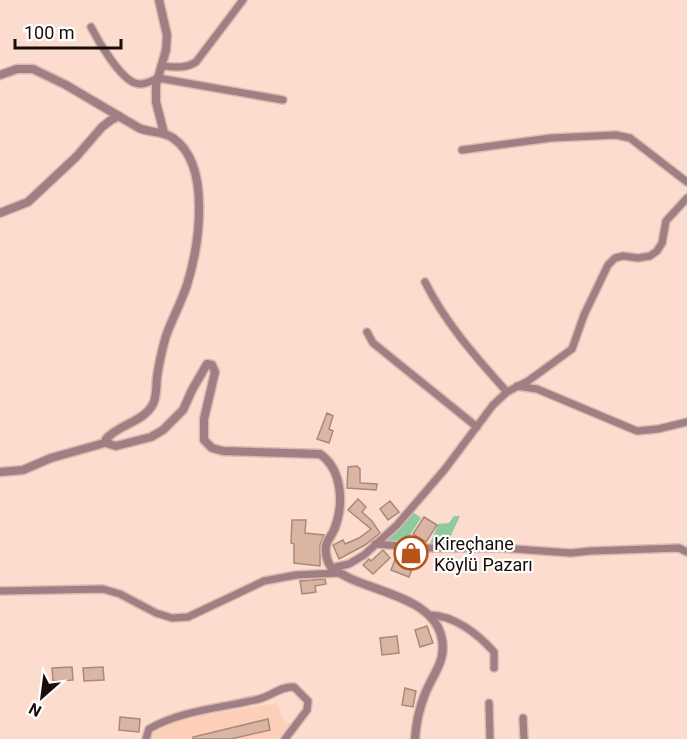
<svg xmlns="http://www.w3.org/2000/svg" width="687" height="739" font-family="Roboto,sans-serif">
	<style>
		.built { fill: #fdcfb9 }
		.green { fill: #8fc99f }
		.building { fill: #dab5a3; stroke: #ac8878; stroke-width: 1.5 }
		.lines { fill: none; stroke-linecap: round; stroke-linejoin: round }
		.minor-casing { stroke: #d7bbae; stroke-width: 10 }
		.tertiary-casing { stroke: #d7bbae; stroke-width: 11 }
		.minor { stroke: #a07e83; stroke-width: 7 }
		.tertiary { stroke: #a07e83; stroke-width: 8 }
		.labels { text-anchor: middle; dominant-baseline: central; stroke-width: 4.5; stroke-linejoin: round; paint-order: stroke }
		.poi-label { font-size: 18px; fill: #190d07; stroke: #fff; text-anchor: start }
	</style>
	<rect width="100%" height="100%" fill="#fbdcce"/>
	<path class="built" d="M277 703 285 723H290L281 739H150L152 734 170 724 190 718Z"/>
	<path class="green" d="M413 512 421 518 405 543 382 542Z
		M454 516H460L447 544H430L438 524 449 523Z"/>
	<path class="building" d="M327 413 333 416 329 429 333 431 329 443 317 439Z
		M357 466 360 469V483L377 484 376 490 347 488 348 467Z
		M358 499 366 507 362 512 372 521 380 533 365 545 339 559 333 545 343 540 345 544 359 538 371 529 348 510Z
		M390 501 399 512 388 520 380 509Z
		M424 517 437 525 426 542 413 534Z
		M292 520H306L305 533 324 535 320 545V566L294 563V544L291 543Z
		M383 550 390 558 373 574 363 565 369 559 371 561Z
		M396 557 414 564 409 577 391 570Z
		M325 579 326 584 315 586 316 592 302 594 300 581Z
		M427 626 433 643 420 647 415 630Z
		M397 636 399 653 382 655 380 638Z
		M72 667 73 680 53 681 52 668Z
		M103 667 104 680 84 681 83 668Z
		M405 688 416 691 413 707 402 705Z
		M120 717 140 719 139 732 119 730Z
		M268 719 270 730 231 739H193V737Z"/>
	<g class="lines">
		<defs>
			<path id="minor" d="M91 27C98 41 120 78 135 83 143 86 151 81 158 78L283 100
				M161 66C174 67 185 69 196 62L243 0
				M462 150 551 138 616 135 630 138 687 182
				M425 282C446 324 476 357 507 392
				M367 332 373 343 477 427
				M517 386 537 389 637 431 658 429 687 422
				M375 544 428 548H501L571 553 590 551 679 548 687 552
				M331 568 349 564 364 555 397 525 445 469 493 405 507 392 528 381 572 349 584 315 608 265 615 258 623 256 638 258 650 256 657 251 662 243 666 221 687 198
				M0 591 103 589 120 594 156 613 172 618 188 617 264 581 296 575 339 573
				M429 615C454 615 478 634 494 652V668
				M489 703 490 739
				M523 718 524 739
				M146 739 149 729C181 710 223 708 259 699 271 696 281 686 294 687L308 701 307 710 285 739"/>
			<path id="tertiary" d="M159 0 167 35 166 50 156 85V102L164 133
				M0 75 17 69H33L66 85 139 128C150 133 163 131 173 138 212 165 199 246 187 285 181 303 172 319 166 336 162 350 159 363 157 377 156 385 157 397 153 404 144 422 119 424 106 439L109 444 116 446 151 437 163 430 183 410 192 390 207 364 212 365 215 372 204 419V440L212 448 223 451 320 454C343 470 344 506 334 530 332 535 327 540 326 546 325 552 327 563 332 568 335 572 343 574 347 577 377 592 431 599 441 635 448 660 433 673 425 694 419 709 416 724 415 739
				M0 213 28 202 76 157 102 127 111 120 119 116
				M0 472 23 470 51 458 108 442"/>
		</defs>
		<use href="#minor" class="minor-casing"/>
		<use href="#tertiary" class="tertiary-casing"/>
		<use href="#minor" class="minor"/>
		<use href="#tertiary" class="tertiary"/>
	</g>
	<defs>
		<symbol id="shop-ring" viewBox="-11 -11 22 22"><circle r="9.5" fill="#fff" stroke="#b75519" stroke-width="1.5"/><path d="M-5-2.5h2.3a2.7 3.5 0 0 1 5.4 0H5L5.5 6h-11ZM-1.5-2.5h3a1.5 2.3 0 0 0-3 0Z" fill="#b75519"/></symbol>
	</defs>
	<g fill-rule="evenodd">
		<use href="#shop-ring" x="392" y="534" width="38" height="38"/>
	</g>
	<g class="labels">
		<g class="poi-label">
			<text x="434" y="543">Kireçhane<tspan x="434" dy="21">Köylü Pazarı</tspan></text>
		</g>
	</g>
	<g transform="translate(42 697) rotate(208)" stroke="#ffffff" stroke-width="4.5" paint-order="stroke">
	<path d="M0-4.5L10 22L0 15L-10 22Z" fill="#190d07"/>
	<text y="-9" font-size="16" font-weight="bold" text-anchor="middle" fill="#190d07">N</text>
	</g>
	<path d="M15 39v9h106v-9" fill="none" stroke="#190d07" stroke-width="3"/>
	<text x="24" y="39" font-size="18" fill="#190d07" stroke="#ffffff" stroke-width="4.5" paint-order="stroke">100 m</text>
</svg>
